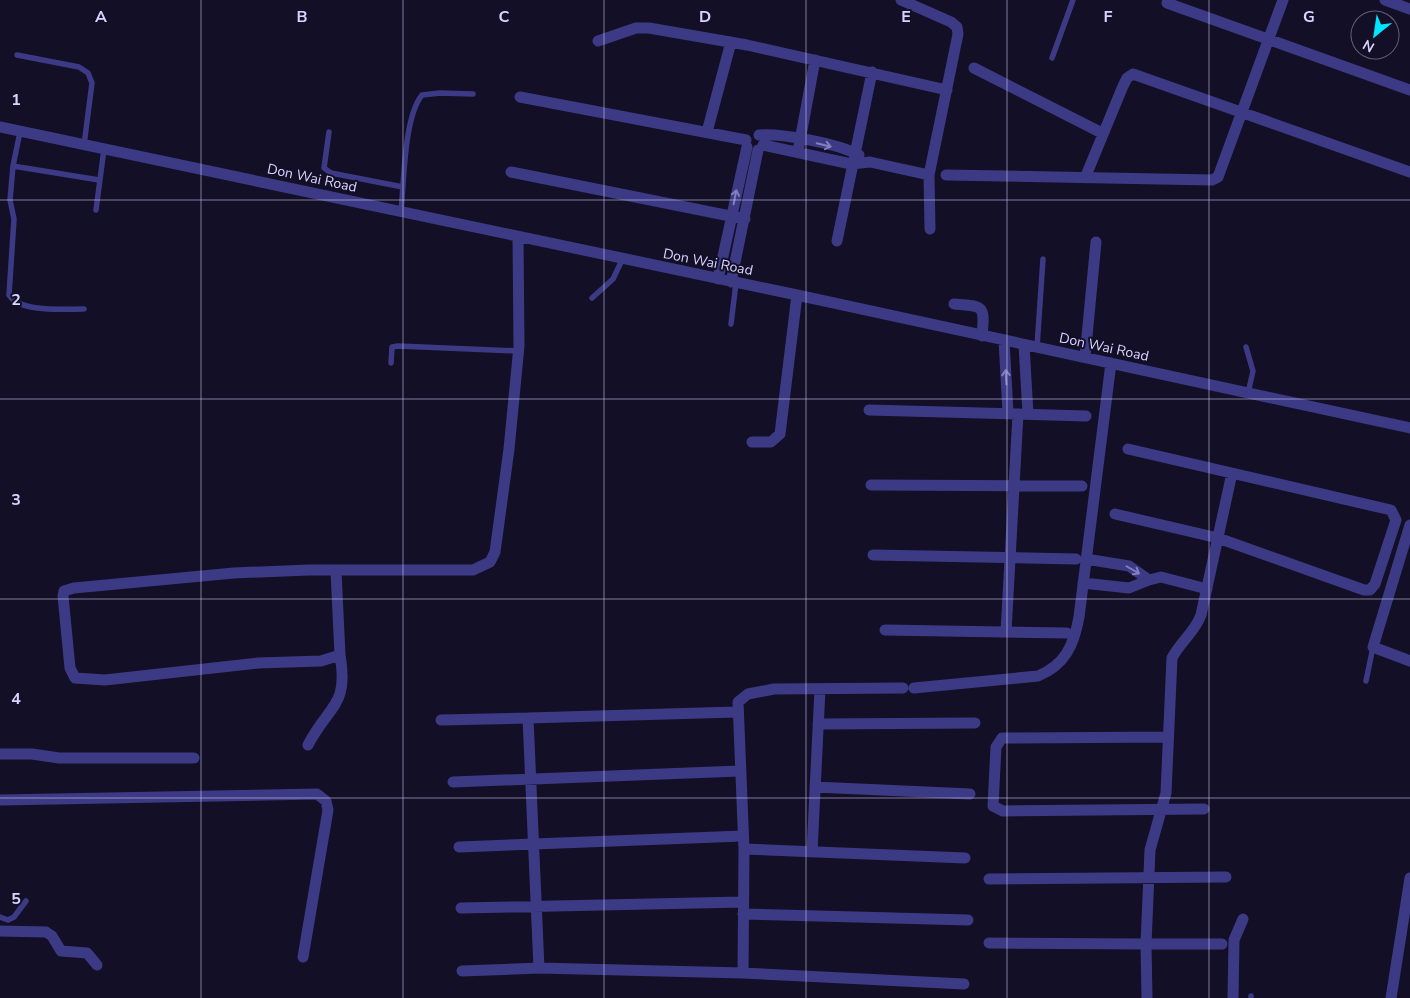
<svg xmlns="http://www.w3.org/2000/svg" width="1410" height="998" font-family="'Nunito Sans',sans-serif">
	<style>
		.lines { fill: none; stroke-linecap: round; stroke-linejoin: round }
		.lane { stroke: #3d3a85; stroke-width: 5.5 }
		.street { stroke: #3d3a85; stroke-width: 11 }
		.oneway { stroke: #837fbc }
		.grid { fill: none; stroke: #d9d4ff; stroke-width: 1; stroke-opacity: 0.55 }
		.labels { text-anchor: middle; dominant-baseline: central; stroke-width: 4; stroke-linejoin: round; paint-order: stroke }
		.street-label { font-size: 14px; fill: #d9d4ff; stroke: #130f26 }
		.grid-label { font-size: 16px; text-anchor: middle; font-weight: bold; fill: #d9d4ff; stroke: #130f26; stroke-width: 4; stroke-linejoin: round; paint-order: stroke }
	</style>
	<rect width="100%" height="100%" fill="#130f26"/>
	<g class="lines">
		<path class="lane" d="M17 55 79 67 88 73 92 83 84 145
			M1052 58 1073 0
			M20 132 13 166 10 200 14 219 9 295C20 313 65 309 84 309
			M329 132 324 168 331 173 403 187
			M13 166 99 180
			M96 210 104 149
			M401 212C404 182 404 117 422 95L440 93 473 94
			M592 298 613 279 622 260
			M731 324 736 283
			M1037 347 1043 259
			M1246 347 1253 371 1248 393
			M391 363 392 347 398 346 518 351
			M1366 681 1373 647
			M0 917 8 920 14 917 26 901
			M1251 996V998"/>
		<path class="street" d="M901 0 951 22 957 27 958 34 929 175 930 229
			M1385 0 1410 9
			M1167 3 1410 90
			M598 41 636 28H649L747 45 947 90
			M974 68 1102 133
			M520 97 746 140
			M0 127 797 295 1410 428
			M707 132 731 42
			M759 135C782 133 839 144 859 155
			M763 145 851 164 870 162 929 175
			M799 146 815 60
			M511 172 745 219
			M946 175 1212 180 1218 177 1283 0
			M1085 178 1123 86 1127 78 1133 74 1410 172
			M837 241 872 72
			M718 279 747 147
			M731 282 758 150
			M954 304C984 306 985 305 982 336
			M1004 340 1008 413
			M1024 345 1028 414
			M1085 357 1096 242
			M869 410 1086 416
			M752 442H771L780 434 797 295
			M871 485 1082 486
			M1115 514 1218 538 1364 590H1370L1375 584 1396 520 1391 510 1128 449
			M1410 525 1373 647 1410 661
			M873 555 1076 559
			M336 571 340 655 321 661 258 663 105 680 75 678 70 668 63 596 64 591 74 588 234 573 309 570H473L490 562 495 552 509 449 519 346 518 237
			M1149 580 1161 577 1207 589
			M1083 583 1129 588 1149 580 1129 566 1086 559
			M885 630 1067 633
			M1006 632 1018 414
			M914 688 1038 676C1065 665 1074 645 1079 617L1111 363
			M528 718 736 712
			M441 720 528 718 539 968
			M818 724 975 723
			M1167 737 1002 738 996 747 993 806 1003 811 1204 809
			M308 745C329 704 349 707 340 655
			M0 754H32L59 758H194
			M453 782 740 771
			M815 787 970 794
			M0 800 317 794 326 801 328 810 303 957
			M459 847 743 836
			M744 849 965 858
			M812 852 820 689
			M989 879 1226 877
			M461 908 743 902
			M743 914 968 920
			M0 931 46 932 52 936 61 951 87 953 97 965
			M989 943 1146 944 1147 998
			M1222 944H1146L1150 850 1166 793 1172 658C1180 642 1195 632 1201 615L1232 473
			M462 971 539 968 743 973 964 984
			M743 973 744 849 738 702 748 694 774 689 903 688
			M1233 998 1234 940 1243 919
			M1391 998 1410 878"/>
	</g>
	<defs><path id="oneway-shaft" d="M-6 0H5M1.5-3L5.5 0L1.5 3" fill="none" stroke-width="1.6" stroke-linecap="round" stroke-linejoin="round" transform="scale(1.25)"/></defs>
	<g class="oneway">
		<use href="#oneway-shaft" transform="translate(824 145) rotate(14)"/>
		<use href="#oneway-shaft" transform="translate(735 197) rotate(-79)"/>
		<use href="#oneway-shaft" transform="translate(1006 377) rotate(-93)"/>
		<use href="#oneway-shaft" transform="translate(1133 570) rotate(30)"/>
	</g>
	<path class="grid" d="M201 0V998M403 0V998M604 0V998M806 0V998M1007 0V998M1209 0V998M0 200H1410M0 399H1410M0 599H1410M0 798H1410"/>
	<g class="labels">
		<g class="street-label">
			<text transform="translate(312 178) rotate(12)">Don Wai Road</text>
			<text transform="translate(708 262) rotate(11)">Don Wai Road</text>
			<text transform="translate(1104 347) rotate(12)">Don Wai Road</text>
		</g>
	</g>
	<g class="grid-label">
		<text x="101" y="22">A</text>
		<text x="302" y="22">B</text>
		<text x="504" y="22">C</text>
		<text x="705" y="22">D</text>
		<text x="906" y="22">E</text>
		<text x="1108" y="22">F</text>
		<text x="1309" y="22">G</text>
		<text x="16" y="105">1</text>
		<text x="16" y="305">2</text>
		<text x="16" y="505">3</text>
		<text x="16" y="704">4</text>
		<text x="16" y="904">5</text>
	</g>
	<g transform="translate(1375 35) rotate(210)"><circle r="24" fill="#130f26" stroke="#625e7d"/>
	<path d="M0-4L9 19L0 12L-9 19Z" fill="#00e5ff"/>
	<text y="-8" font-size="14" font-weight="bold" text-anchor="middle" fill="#d9d4ff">N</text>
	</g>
</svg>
